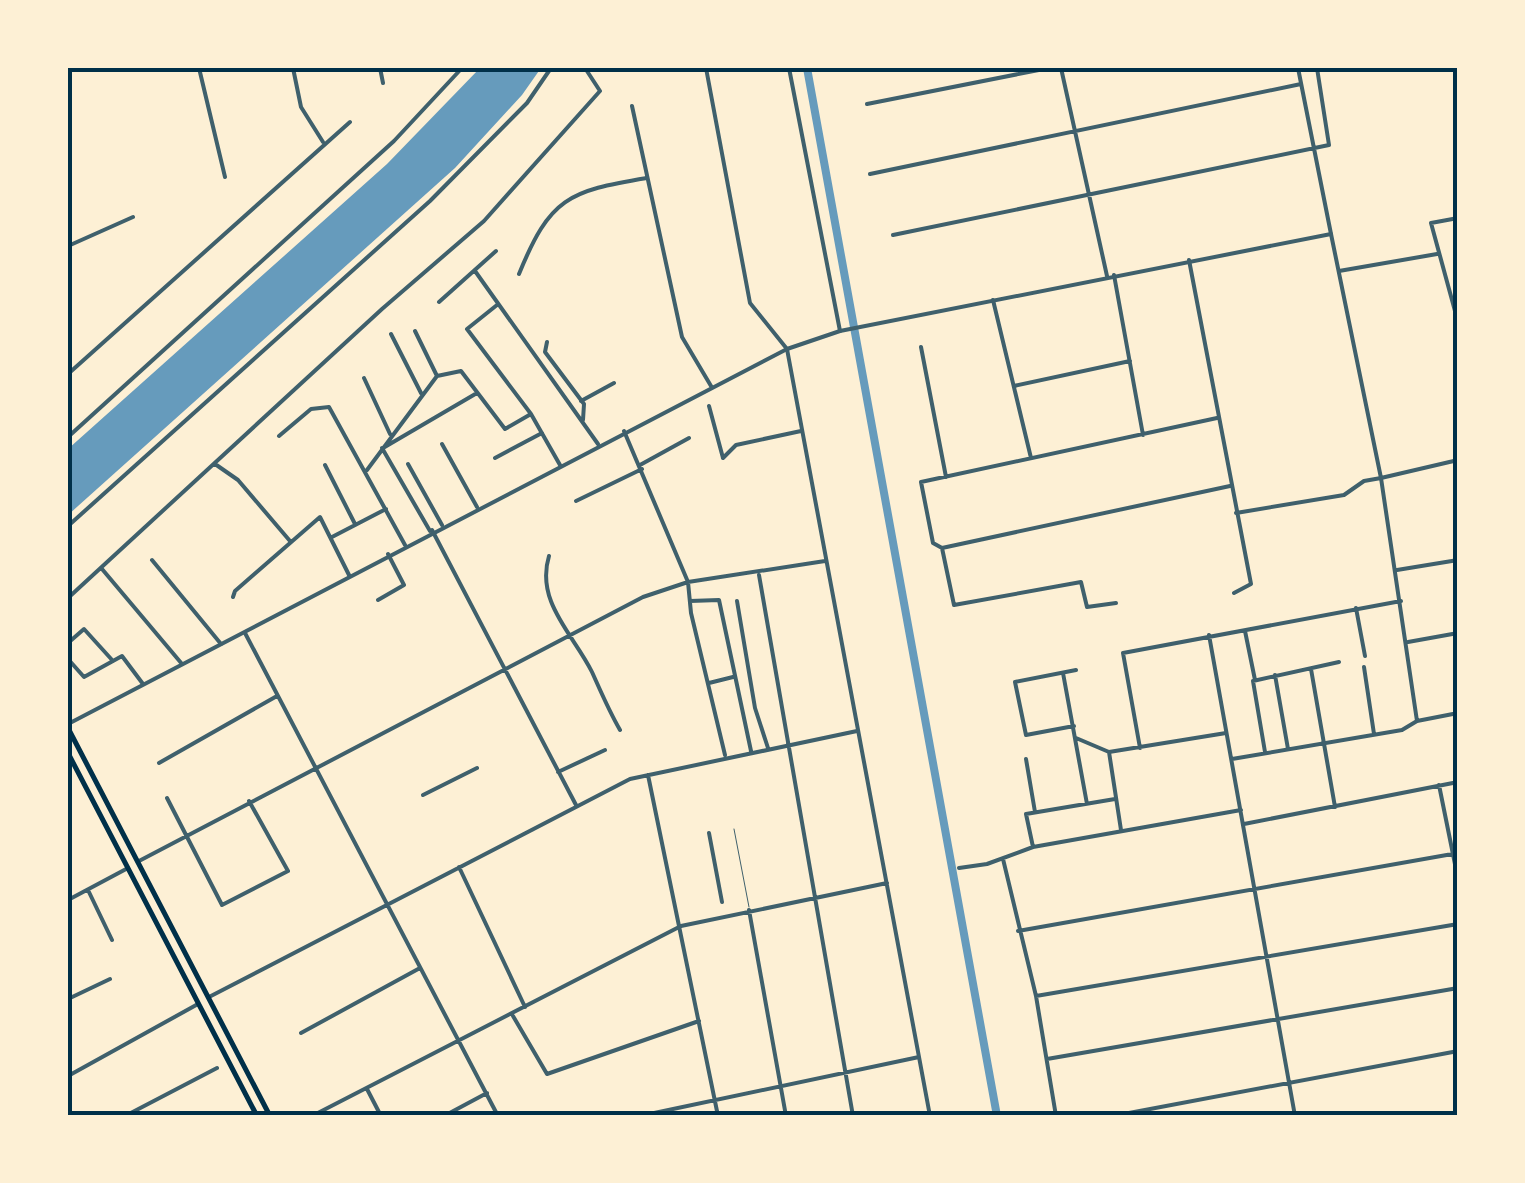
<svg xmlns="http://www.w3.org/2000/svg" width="1525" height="1183" font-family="'PT Sans',sans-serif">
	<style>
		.water { fill: #669bbc }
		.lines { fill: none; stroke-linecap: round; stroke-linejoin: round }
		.canal { stroke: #669bbc; stroke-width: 8 }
		.service { stroke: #3f606c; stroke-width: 1 }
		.minor { stroke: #3f606c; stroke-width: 4 }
		.tertiary { stroke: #3f606c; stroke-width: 4 }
		.secondary { stroke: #003049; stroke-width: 5 }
		.neatline { fill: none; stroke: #003049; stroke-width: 4 }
	</style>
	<rect width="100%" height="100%" fill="#fdf0d5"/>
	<path class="water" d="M480 68H541L522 95 455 168 68 515V449L387 164Z"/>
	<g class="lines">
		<path class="canal" d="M807 68 997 1116"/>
		<path class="service" d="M734 829 749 907"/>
		<path class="minor" d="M199 68 225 177
			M293 68 301 107 323 142
			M380 68 383 83
			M706 68 750 303 787 349 930 1116
			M789 68 840 331
			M1061 68 1107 276
			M1298 68 1331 234
			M867 104 1049 68
			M632 106 682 337 711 386
			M870 174 1301 84
			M1458 218 1431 223 1458 322
			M893 235 1329 145 1317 68
			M68 246 133 217
			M1189 260 1251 584 1234 593
			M475 271 598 444
			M1339 271 1437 254
			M519 274C550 198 568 191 647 178
			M1114 275 1143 435
			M993 300 1031 458
			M439 302 496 251
			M497 305 467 329 531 414
			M415 331 437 376
			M391 334 421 393
			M547 342 545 352 584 404 583 420
			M921 347 946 477
			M68 374 350 122
			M364 378 390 434
			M1014 386 1130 361
			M581 401 614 383
			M709 406 723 458
			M624 431 688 582 691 613 725 755
			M279 436 311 409 329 407 405 545
			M68 437 394 141 462 68
			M442 444 477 507
			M382 448 430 531
			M383 448 477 393
			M495 458 542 433
			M723 458 736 445 801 431
			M215 464 238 480 290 541
			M408 464 442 525
			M325 465 355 524
			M640 465 689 438
			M367 470 437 376 461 371 505 429 531 414 560 465
			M576 501 642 469
			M1236 513 1344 495 1364 481 1381 478 1417 721
			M68 526 430 201 527 103 551 68
			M432 530 576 805
			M332 537 386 509
			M942 548 1230 486
			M549 556C535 602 574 635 592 672 601 692 609 711 620 730
			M152 560 221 644
			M102 569 182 664
			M1397 570 1458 560
			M759 575 853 1116
			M233 597 235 591 320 517 349 575
			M68 598 382 309 484 221 600 91 585 68
			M378 600 404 585 388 554
			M690 601 719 600 751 751
			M737 601 755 708 768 748
			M1116 603 1087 607 1081 582 954 605 942 548 933 543 921 482 1217 418
			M1356 608 1365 656
			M1245 631 1255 680
			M245 633 498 1116
			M1209 635 1295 1116
			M1408 642 1458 633
			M68 643 84 629 113 661
			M68 659 84 677 122 656 143 684
			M1364 667 1374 734
			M1311 669 1335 807
			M1063 673 1087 804
			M1275 675 1288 749
			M709 683 733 677
			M1074 726 1026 735 1015 682 1076 670
			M1076 738 1109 752 1121 830
			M1140 748 1123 653 1401 601
			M1109 752 1226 733
			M1265 752 1253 681 1339 662
			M1026 759 1035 812
			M1232 759 1402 730 1417 721 1458 713
			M159 763 277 696
			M558 772 605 750
			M648 775 718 1116
			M1439 785 1458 879
			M423 795 477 768
			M167 798 222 905 288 871 249 801
			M1244 824 1458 782
			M709 833 722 902
			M1033 847 1026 814 1115 799
			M1003 859 1036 996 1056 1116
			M139 861 643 597 688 582 825 561
			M459 867 525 1007
			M959 868 987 864 1033 847 1241 810
			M88 890 112 940
			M68 900 128 868
			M749 910 786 1116
			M1018 931 1458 853
			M1036 996 1458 924
			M209 997 630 779 857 731
			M68 999 110 979
			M513 1016 547 1074 699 1021
			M301 1033 420 968
			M1047 1059 1458 988
			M68 1076 198 1004
			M367 1089 381 1116
			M125 1116 217 1068
			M312 1116 681 926 887 883
			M444 1116 487 1093
			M640 1116 919 1057
			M1113 1116 1458 1051"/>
		<path class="tertiary" d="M68 724 787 349 840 331 1331 234 1381 478 1458 460"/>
		<path class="secondary" d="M68 728 270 1116
			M68 753 257 1116"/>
	</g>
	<rect width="1525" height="1183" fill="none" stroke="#fdf0d5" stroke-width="140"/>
	<rect x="70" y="70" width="1385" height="1043" class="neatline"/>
</svg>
